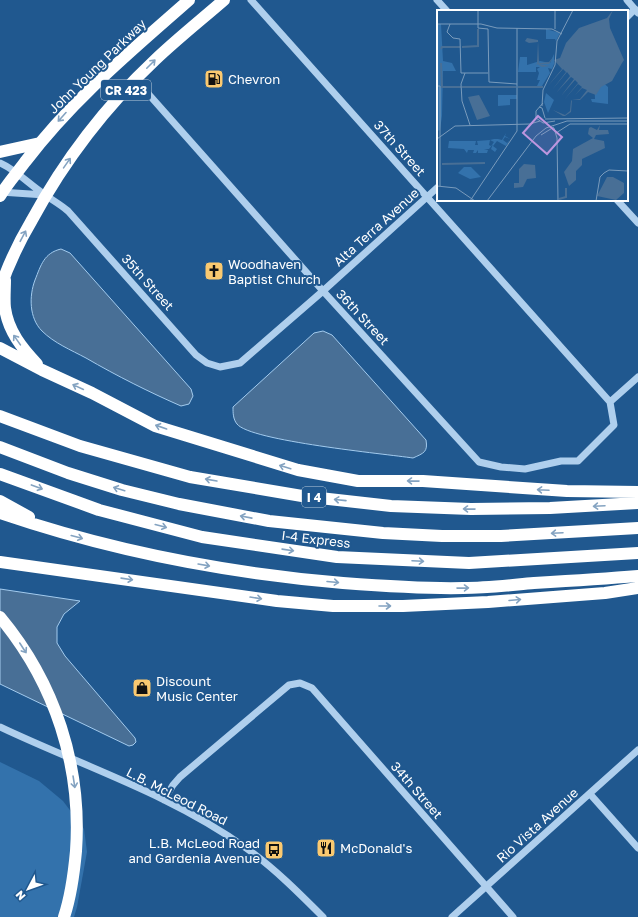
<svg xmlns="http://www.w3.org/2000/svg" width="638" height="917" font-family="'Golos Text',sans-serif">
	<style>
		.green { fill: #3372ac }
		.water { fill: #486f96; stroke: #a3cbee }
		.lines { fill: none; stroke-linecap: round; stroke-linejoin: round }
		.minor { stroke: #afcfed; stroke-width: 7 }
		.highway { stroke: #fff; stroke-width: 12 }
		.highway-bridge { stroke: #fff; stroke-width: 12 }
		.oneway { stroke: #84a3c1 }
		.labels { text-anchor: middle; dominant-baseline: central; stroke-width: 4; stroke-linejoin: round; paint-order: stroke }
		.shield { fill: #20588f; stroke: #bccddd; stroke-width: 1 }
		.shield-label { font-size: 12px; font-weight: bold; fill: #fff }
		.street-label { font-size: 13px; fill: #fff; stroke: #20588f }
		.poi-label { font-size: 13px; fill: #fff; stroke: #20588f; text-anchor: start }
		.inset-river { fill: none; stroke: #486f96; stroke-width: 2 }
		.inset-road { fill: none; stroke: #799bbc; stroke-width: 1 }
		.view { fill: #bd96df; fill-opacity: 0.15; stroke: #bd96df; stroke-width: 2 }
		.inset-edge { fill: none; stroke: #fff; stroke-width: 2 }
	</style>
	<rect width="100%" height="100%" fill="#20588f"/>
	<path class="green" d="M0 762 39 781 63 801 84 829 87 852 77 907 74 917H0Z"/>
	<path class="water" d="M61 249 70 253 191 389 193 396 189 404 181 406C149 392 117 376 86 358 71 350 54 343 42 331 29 318 29 296 35 280 41 265 44 253 61 249Z
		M323 331 332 335 426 440C428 452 424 453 413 458 386 454 250 441 237 424 233 419 233 413 233 407L314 333Z
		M0 589 80 601 64 614 57 627V643L65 656 135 738 136 742 133 745 129 746 0 684Z"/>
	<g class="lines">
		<path class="minor" d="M251 0 610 402
			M437 0 447 11
			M627 0 638 13
			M627 17 635 9
			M136 80 323 291 479 462 501 467 525 469 561 461H578L614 425 610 402
			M0 163C16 170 29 184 44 194 52 200 60 204 68 211L196 355 207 363 220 367 240 363 323 291 438 187
			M0 192 45 195
			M617 200 638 223
			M610 402 638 377
			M0 727C82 766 171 794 246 848 274 868 298 892 323 917
			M590 794 638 848
			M164 800 173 785 180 777 289 685 300 683 312 688 513 917
			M452 917 638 750"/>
		<path class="highway" d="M0 152 40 143
			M0 196C7 184 17 173 25 162 73 99 130 52 189 0
			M5 280C5 289 4 300 5 308 8 331 22 348 37 364
			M0 289C8 265 19 242 32 220 64 161 106 106 155 60 177 39 201 20 224 0
			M0 348 42 370 92 393 155 426 298 470 358 481H423L567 491 638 492
			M0 416 80 446 190 477 302 496 391 506 471 509 550 508 638 503
			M0 447 68 473 122 490 179 504 269 521 383 533 442 536H501L638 528
			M0 474 99 510 202 537 337 557 469 563 638 553
			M0 501 29 517
			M0 513C111 551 226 573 343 583 383 586 423 589 463 588 487 588 511 585 534 583 569 581 603 579 638 576
			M0 562 277 601 333 606H403L488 602 605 593 638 588"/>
		<path class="highway-bridge" d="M0 617C55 683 82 766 76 851 74 873 71 896 64 917"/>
	</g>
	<defs><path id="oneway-shaft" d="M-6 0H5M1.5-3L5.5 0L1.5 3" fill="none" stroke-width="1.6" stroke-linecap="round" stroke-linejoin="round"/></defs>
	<g class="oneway">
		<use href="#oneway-shaft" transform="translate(151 64) rotate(-45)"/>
		<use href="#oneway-shaft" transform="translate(62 117) rotate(132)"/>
		<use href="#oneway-shaft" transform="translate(67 163) rotate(-55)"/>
		<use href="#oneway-shaft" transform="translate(23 236) rotate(-62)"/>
		<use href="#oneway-shaft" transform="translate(17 340) rotate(-125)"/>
		<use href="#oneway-shaft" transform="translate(78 387) rotate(-155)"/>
		<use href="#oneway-shaft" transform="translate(161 427) rotate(-161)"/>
		<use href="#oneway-shaft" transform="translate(285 467) rotate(-163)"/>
		<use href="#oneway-shaft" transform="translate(211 480) rotate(-170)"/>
		<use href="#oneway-shaft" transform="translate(413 481) rotate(-179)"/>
		<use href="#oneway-shaft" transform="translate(37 487) rotate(20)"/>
		<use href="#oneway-shaft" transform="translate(119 489) rotate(-163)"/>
		<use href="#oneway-shaft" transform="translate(543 490) rotate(-177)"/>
		<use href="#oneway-shaft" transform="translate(340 500) rotate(-174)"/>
		<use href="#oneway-shaft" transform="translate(599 506) rotate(177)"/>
		<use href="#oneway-shaft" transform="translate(469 509) rotate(-179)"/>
		<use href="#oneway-shaft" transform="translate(246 517) rotate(-169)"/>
		<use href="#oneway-shaft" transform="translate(161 526) rotate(15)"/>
		<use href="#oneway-shaft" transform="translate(557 533) rotate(177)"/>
		<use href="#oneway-shaft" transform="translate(77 537) rotate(15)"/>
		<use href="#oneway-shaft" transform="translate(288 550) rotate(8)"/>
		<use href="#oneway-shaft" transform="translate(418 561) rotate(3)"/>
		<use href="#oneway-shaft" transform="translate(204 565) rotate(10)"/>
		<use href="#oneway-shaft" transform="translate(127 579) rotate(8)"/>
		<use href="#oneway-shaft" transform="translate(333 582) rotate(5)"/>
		<use href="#oneway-shaft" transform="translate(463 588) rotate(-1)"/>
		<use href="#oneway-shaft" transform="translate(256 598) rotate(9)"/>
		<use href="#oneway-shaft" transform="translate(515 600) rotate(-5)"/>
		<use href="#oneway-shaft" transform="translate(385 606)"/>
		<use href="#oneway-shaft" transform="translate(23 648) rotate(57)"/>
		<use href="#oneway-shaft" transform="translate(74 782) rotate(81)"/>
	</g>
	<defs>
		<symbol id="fuel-square" viewBox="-11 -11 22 22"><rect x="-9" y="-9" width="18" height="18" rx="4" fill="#fac970" stroke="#20588f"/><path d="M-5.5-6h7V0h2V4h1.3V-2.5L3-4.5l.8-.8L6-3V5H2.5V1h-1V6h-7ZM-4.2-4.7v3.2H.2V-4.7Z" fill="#111"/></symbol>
		<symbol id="church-square" viewBox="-11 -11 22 22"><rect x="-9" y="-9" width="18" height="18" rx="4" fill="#fac970" stroke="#20588f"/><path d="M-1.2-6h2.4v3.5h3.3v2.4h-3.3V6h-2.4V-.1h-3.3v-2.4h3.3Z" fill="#111"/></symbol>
		<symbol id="shop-square" viewBox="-11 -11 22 22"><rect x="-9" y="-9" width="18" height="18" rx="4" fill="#fac970" stroke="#20588f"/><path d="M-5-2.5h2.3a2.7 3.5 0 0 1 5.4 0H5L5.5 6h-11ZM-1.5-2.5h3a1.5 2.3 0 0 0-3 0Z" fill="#111"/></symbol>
		<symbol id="restaurant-square" viewBox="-11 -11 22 22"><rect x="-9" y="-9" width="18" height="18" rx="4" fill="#fac970" stroke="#20588f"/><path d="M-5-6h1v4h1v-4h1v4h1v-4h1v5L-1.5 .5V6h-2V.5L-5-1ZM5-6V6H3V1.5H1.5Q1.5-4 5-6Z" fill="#111"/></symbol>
		<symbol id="bus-square" viewBox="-11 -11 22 22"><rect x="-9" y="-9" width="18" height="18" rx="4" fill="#fac970" stroke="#20588f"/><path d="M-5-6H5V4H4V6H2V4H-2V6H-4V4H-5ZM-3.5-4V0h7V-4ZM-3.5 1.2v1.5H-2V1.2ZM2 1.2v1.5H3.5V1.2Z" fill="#111"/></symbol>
	</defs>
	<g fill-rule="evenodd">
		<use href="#fuel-square" x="203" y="68" width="22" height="22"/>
		<use href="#church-square" x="203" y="260" width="22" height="22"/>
		<use href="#shop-square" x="131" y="677" width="22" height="22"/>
		<use href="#restaurant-square" x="315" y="837" width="22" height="22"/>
		<use href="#bus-square" x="263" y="839" width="22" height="22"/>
	</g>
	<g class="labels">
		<g class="shield">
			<rect x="101" y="80" width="50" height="20" rx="3"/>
			<rect x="302" y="487" width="24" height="20" rx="3"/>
		</g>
		<g class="shield-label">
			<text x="126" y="90">CR 423</text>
			<text x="314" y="497">I 4</text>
		</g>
		<g class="street-label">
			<text transform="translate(97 66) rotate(-44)">John Young Parkway</text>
			<text transform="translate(400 148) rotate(48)">37th Street</text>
			<text transform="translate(376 227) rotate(-42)">Alta Terra Avenue</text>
			<text transform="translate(148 282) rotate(48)">35th Street</text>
			<text transform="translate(363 317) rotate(47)">36th Street</text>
			<text transform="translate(316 539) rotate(7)">I-4 Express</text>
			<text transform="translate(417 790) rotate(49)">34th Street</text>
			<text transform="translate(177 796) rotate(27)">L.B. McLeod Road</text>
			<text transform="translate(537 825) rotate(-42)">Rio Vista Avenue</text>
		</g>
		<g class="poi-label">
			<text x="228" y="79">Chevron</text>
			<text x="228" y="264">Woodhaven<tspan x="228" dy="15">Baptist Church</tspan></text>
			<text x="156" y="681">Discount<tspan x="156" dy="15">Music Center</tspan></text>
			<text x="260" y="843" text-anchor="end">L.B. McLeod Road<tspan x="260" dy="15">and Gardenia Avenue</tspan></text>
			<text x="340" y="848">McDonald's</text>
		</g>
	</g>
	<g transform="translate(437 10)">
		<rect width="191" height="191" fill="#20588f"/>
		<path d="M0 14H4L6 51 15 53 19 61H6L5 106 3 120 0 121ZM109 19 123 23 119 31 118 29H109ZM117 44V54L115 59 111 58 113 63 105 76H100L103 70H100L102 63 100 59 103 57H99V62H81L83 47H90V55L103 51 113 53ZM157 65 171 77V94L155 92 154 89H158ZM109 83 117 90 111 103 107 92ZM61 85H80V89H73V95L61 96ZM69 123 68 126 73 129 68 127 66 130 70 133 73 130 69 136 60 131 56 136 60 139 58 142 54 139 56 134 52 139H47L51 140 50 143H41V147V140L39 143H36L37 140H34V143V140H31L30 143 27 139 11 138 12 131H39L38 135H41L40 131 53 130 52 135 54 136 57 132 53 130 57 129V124V129H61V124V129L65 130ZM27 157H34L44 167 33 169 21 163Z" fill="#3372ac"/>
		<path d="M176 0 172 9 173 18 187 50 185 53 175 71 164 77 159 85 151 82 143 90H135L134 102 128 106H126L116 100 128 105 133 101 134 91 135 90 143 89 150 80 145 78 138 85 145 77 141 74 127 90 141 73 138 70 124 86 137 69 134 67 119 83 133 66 130 62 115 80 129 62 126 59 110 77 125 59 117 50 123 48 129 33 142 18 170 8ZM90 28 101 30 102 53 112 52 117 46 112 54H102L113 56 105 57 100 54 98 56 100 53 101 32 92 33 88 31ZM42 85 53 106 40 110 31 87ZM163 115 162 120H171L172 124 159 125 157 129 167 131 168 138 145 149V155L139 161V170L132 176 127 162 135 151 136 139 156 128 151 124 152 118 154 117 160 120ZM87 154 98 155 99 168 90 169 86 177 77 178V184V173H82V159ZM170 167H176L187 173V183L179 190 160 186Z" fill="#486f96"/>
		<path class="inset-river" d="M25 37 41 36V19M4 39 5 37H23M4 53 5 77H24M25 77H79M81 77H106M5 154 48 153M122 189 129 187V178"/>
		<path class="inset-road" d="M41 0V18L51 19 52 72 80 74M118 0V19M0 14H44L60 18 115 19 125 24M13 14 10 22 16 28 23 29 24 63H51M28 63 24 74 25 91 33 115M0 76H3V176M106 93 99 101V108L106 113 118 111M105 96 106 80 118 55 120 31 136 0M102 97 105 98 108 108M108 109 191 108M117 118 120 128 121 191M119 123 133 114H191M104 125 117 117M0 129 18 116 93 114 103 111M0 176 19 178 38 191M33 191 80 121V18M50 191 99 126 109 118 130 111H191M148 191H162M159 191 163 167 167 163 172 160 191 161"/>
		<path class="view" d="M101 106 125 127 110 144 86 123Z"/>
		<rect width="191" height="191" class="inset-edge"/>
	</g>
	<g transform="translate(28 889) rotate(229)" stroke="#20588f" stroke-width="3" paint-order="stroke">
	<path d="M0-3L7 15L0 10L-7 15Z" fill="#ffffff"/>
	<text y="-6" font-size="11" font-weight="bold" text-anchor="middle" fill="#ffffff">N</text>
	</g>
</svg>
